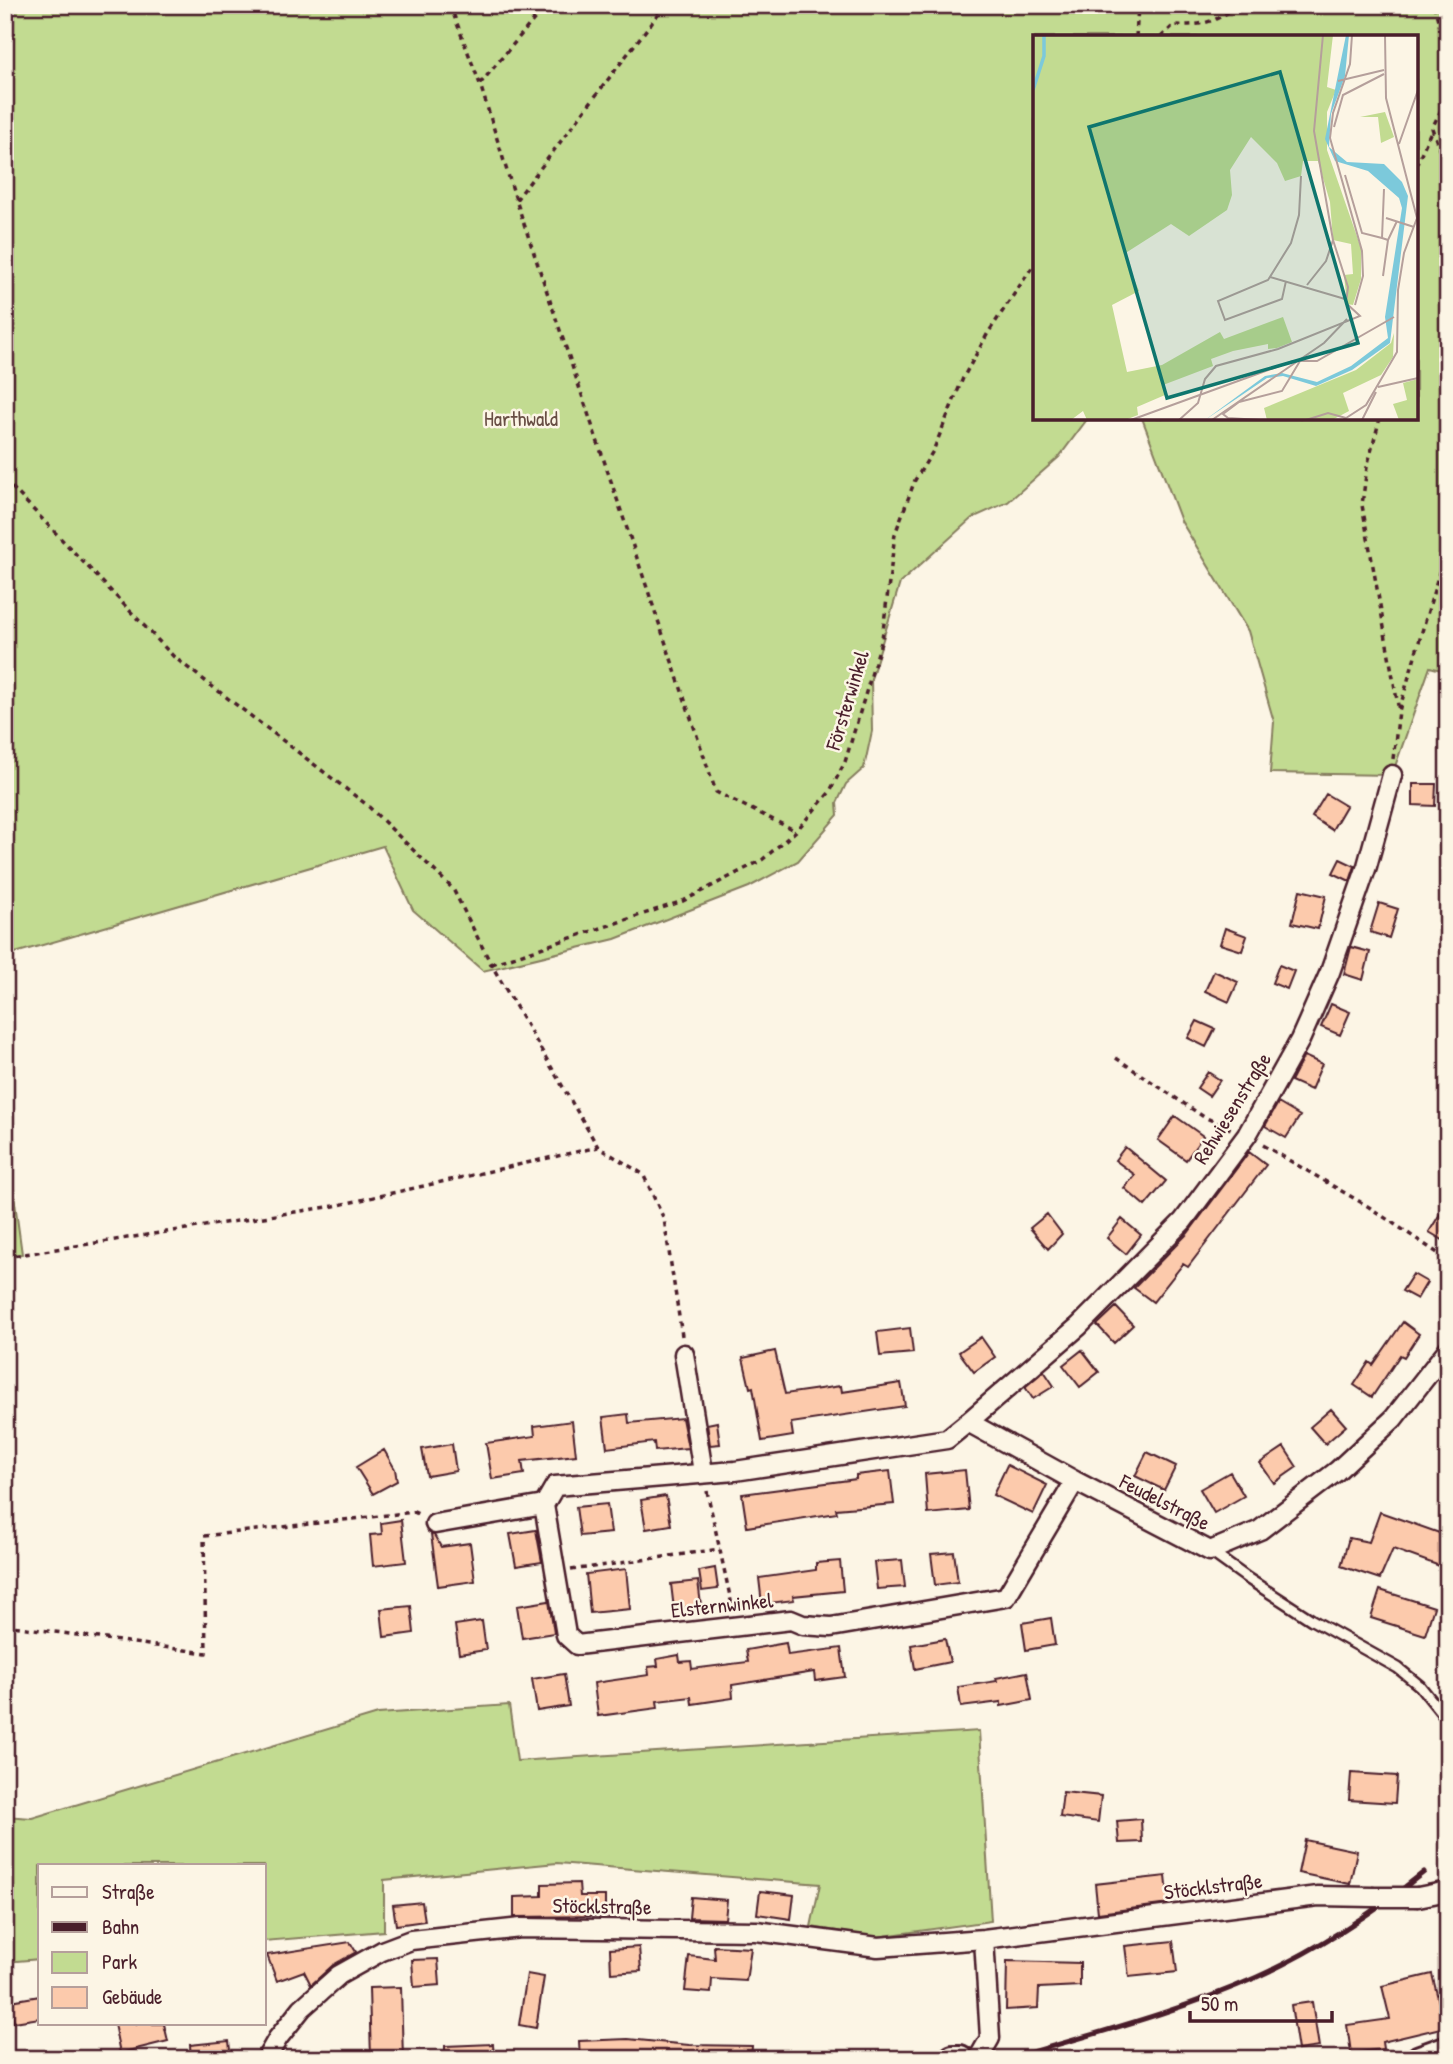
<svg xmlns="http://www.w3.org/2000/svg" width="1453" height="2064" font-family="'Patrick Hand',sans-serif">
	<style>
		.green { fill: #c2db91; stroke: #867d5e; stroke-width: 2 }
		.building { fill: #fccaac; stroke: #4a1f2b; stroke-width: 2 }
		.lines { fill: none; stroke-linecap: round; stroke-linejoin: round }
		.service-casing { stroke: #4a1f2b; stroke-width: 14 }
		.minor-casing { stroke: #4a1f2b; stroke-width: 23 }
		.secondary-casing { stroke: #4a1f2b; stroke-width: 32 }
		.path { stroke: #4a1f2b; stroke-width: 3.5; stroke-dasharray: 5 5; stroke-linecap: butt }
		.service { stroke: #fcf5e5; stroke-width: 9 }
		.minor { stroke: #fcf5e5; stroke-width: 18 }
		.secondary { stroke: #fcf5e5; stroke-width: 26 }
		.rail { stroke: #4a1f2b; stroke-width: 5 }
		.minor-bridge-casing { stroke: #4a1f2b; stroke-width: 23; stroke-linecap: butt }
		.minor-bridge { stroke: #fcf5e5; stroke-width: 18 }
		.labels { text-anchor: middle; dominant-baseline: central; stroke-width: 5; stroke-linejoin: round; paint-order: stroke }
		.park-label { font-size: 21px; fill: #684e44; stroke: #fcf5e5 }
		.street-label { font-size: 21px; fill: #4a1f2b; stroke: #fcf5e5 }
		.inset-river { fill: none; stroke: #7cc9db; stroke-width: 3.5 }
		.inset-road { fill: none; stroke: #b59f9b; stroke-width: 2 }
		.view { fill: #0f766e; fill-opacity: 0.15; stroke: #0f766e; stroke-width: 3.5 }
		.inset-edge { fill: none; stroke: #4a1f2b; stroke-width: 3.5 }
	</style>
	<rect width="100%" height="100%" fill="#fcf5e5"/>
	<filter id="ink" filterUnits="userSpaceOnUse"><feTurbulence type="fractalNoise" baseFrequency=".0143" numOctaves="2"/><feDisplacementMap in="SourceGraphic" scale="14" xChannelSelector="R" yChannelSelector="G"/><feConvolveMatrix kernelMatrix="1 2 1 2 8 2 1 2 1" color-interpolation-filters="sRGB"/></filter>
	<g filter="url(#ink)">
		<path class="green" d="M5 5H1448V672L1430 667 1392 775 1270 773 1274 722 1248 631 1181 521 1142 418H1416V37H1035V418H1088L1059 457 1008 502 972 518 900 583 871 679 872 731 864 768 846 784 837 803 838 815 798 861 749 887 615 939 483 971 413 910 383 846 5 956Z
			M5 1129 22 1254 5 1257Z
			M509 1705 517 1761 979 1731 991 1921 876 1937 811 1927 820 1884 557 1863 384 1880V1931L264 1941V1866H40V1959L5 1962V1816L32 1818 378 1714Z"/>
		<path class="building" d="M1413 784H1436L1435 806 1413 805Z
			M1326 794 1346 806 1332 830 1312 817Z
			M1340 859 1355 866 1350 881 1333 873Z
			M1300 890 1326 896 1318 929 1292 923Z
			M1379 903 1398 909 1389 938 1370 932Z
			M1225 928 1247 936 1242 951 1220 944Z
			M1351 947 1370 952 1363 980 1344 974Z
			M1279 965 1294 971 1287 989 1272 983Z
			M1214 971 1238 982 1229 1002 1205 991Z
			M1331 1004 1350 1012 1340 1035 1321 1027Z
			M1197 1021 1215 1029 1206 1047 1188 1038Z
			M1304 1056 1322 1064 1311 1090 1291 1081Z
			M1208 1072 1220 1080 1209 1096 1197 1088Z
			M1278 1103 1300 1116 1286 1138 1265 1126Z
			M1175 1116 1203 1136 1186 1160 1158 1140Z
			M1125 1147 1166 1181 1145 1206 1124 1188 1135 1175 1115 1160Z
			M1249 1152 1266 1165 1188 1267 1183 1264 1153 1302 1134 1288 1188 1233Z
			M1448 1201V1243L1429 1232Z
			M1047 1214 1062 1234 1048 1249 1030 1228Z
			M1122 1219 1141 1235 1126 1254 1107 1238Z
			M1413 1274 1427 1282 1417 1299 1402 1291Z
			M1116 1307 1133 1325 1114 1343 1097 1325Z
			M1403 1322 1419 1334 1404 1357 1400 1355 1372 1397 1354 1385 1369 1362 1373 1365Z
			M910 1328 913 1353 880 1356 877 1332Z
			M981 1337 995 1357 974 1372 959 1352Z
			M1082 1350 1099 1372 1080 1387 1063 1365Z
			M775 1351 785 1394 841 1386 842 1392 901 1383 905 1406 791 1423 793 1436 762 1441 753 1387 750 1388 743 1358Z
			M1044 1371 1054 1386 1033 1399 1025 1387Z
			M1331 1409 1346 1426 1325 1444 1310 1427Z
			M628 1414 629 1423 682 1418 688 1448 655 1451 654 1442 607 1448 603 1417Z
			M572 1421 576 1455 522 1461 524 1474 492 1479 486 1443 535 1436 534 1426Z
			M717 1422 720 1444 710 1445 707 1424Z
			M452 1444 456 1471 427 1476 422 1449Z
			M1284 1447 1297 1467 1274 1483 1260 1463Z
			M384 1450 395 1469 397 1481 373 1494 356 1467Z
			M1147 1452 1176 1466 1164 1490 1135 1476Z
			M1007 1465 1047 1485 1033 1514 993 1495Z
			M965 1470 969 1510 928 1514 925 1474Z
			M890 1471 894 1504 836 1509 837 1513 747 1527 742 1494 856 1479V1475Z
			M1230 1472 1244 1496 1214 1513 1200 1489Z
			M666 1496 671 1525 646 1529 641 1500Z
			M607 1504 611 1533 580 1536 576 1507Z
			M1380 1512 1448 1536V1569L1393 1549 1380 1579 1341 1566 1349 1538 1369 1542Z
			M401 1520 406 1562 373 1566 370 1535 382 1534 381 1523Z
			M536 1530 542 1562 516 1566 510 1534Z
			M431 1534 434 1535 441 1547 470 1543 475 1581 438 1586Z
			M954 1552 958 1582 935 1585 931 1554Z
			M902 1560 905 1587 877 1589 874 1562Z
			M840 1561 843 1591 793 1596 794 1600 762 1604 759 1578 816 1570V1563Z
			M715 1568 718 1589 702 1591 699 1571Z
			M626 1569 630 1609 590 1613 586 1574Z
			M698 1581 701 1605 674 1609 671 1584Z
			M1380 1590 1434 1607 1425 1635 1371 1618Z
			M549 1601 554 1633 522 1638 517 1606Z
			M411 1606 414 1633 384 1637 381 1609Z
			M1051 1618 1055 1645 1026 1650 1022 1623Z
			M482 1621 486 1650 459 1654 455 1625Z
			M945 1639 950 1662 915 1669 911 1645Z
			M786 1643 788 1655 841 1648 845 1677 815 1681 814 1672 732 1685 733 1698 692 1704 691 1697 657 1701 658 1708 598 1716 594 1683 649 1675 648 1667 658 1666 657 1659 679 1655 680 1662 691 1661 692 1669 748 1662 746 1650Z
			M1027 1672 1032 1700 1001 1706V1702L961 1707 958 1687 997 1681 996 1678Z
			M564 1674 569 1706 537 1711 532 1679Z
			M1351 1773 1397 1776 1395 1803 1349 1800Z
			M1063 1792 1101 1796 1098 1822 1060 1817Z
			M1141 1819 1142 1842 1119 1843 1117 1821Z
			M1305 1840 1357 1851 1350 1884 1298 1873Z
			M1166 1876 1169 1904 1098 1913 1095 1884Z
			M579 1883 580 1896H605V1916L514 1917V1897L542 1896V1884Z
			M760 1891 794 1895 791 1919 757 1914Z
			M691 1897 727 1900 725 1919 689 1918Z
			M422 1902 425 1921 396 1925 393 1905Z
			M1173 1941 1177 1972 1129 1977 1125 1946Z
			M350 1942 356 1952 333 1965 311 1985 304 1971 277 1981 267 1955Z
			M714 1946 751 1948 746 1981 712 1979 711 1993 685 1991 689 1956 715 1959Z
			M639 1947 641 1971 611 1973 610 1949Z
			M438 1959 440 1985 414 1987 412 1960Z
			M1007 1961 1080 1963V1986L1039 1988 1038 2008 1006 2010Z
			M527 1974 544 1977 536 2028 519 2025Z
			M1432 1974 1445 2027 1382 2042 1383 2049 1351 2053 1347 2025 1390 2019 1382 1986Z
			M401 1987 403 2059H371L369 1988Z
			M40 1996V2018L14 2022 10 2001Z
			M1312 2002 1319 2047 1298 2050 1291 2005Z
			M114 2024H164L168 2041 120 2053Z
			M628 2039 689 2045 752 2046 751 2059H580L579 2041Z
			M229 2041 231 2059H191L190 2045Z
			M493 2044 494 2059H445V2046Z"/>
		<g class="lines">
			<defs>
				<path id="service" d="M1211 1552 1247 1578 1312 1620 1398 1668 1420 1686 1448 1721"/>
				<path id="minor" d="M684 1354 703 1472
					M968 1422 1075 1481 1210 1551 1260 1530 1337 1471 1393 1419 1448 1349
					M1075 1481 1006 1597 831 1627 803 1625 791 1620 577 1645 566 1635 544 1505 555 1486 735 1471 947 1439 968 1422 1079 1326 1183 1221 1247 1135 1300 1040 1330 972 1367 866 1392 775
					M435 1524 544 1505
					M1418 1897 1448 1891
					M266 2059 278 2038 302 2008 339 1975 382 1951 411 1940 521 1928 756 1931 878 1947 984 1939 1318 1896 1372 1897
					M978 2059 990 2038 984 1939"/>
				<path id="secondary" d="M953 2059H960
					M1420 2059 1448 2049"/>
			</defs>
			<use href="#service" class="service-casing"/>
			<use href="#minor" class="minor-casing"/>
			<use href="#secondary" class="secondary-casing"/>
			<path class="path" d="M450 5 480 84 516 200 716 792 796 831
				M1434 5 1448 58
				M1136 37 1138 5
				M1161 37 1174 25C1203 26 1215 22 1239 5
				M1448 81 1443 106 1432 128 1448 175
				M480 84 546 5
				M1416 165 1432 129
				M516 200 665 5
				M1380 418 1367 467 1362 505 1399 711
				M5 480 174 657 367 805 453 889 491 964 598 1147 643 1174 664 1219 682 1336
				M1393 759 1399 711 1448 542
				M492 964 683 901 762 860 796 831 829 793 845 762 882 639 895 534 915 480 933 451 963 378 988 333 1035 263
				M1116 1058 1204 1117 1231 1129
				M1263 1145 1369 1207 1448 1260
				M5 1257 334 1206 598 1147
				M707 1491 733 1610
				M571 1570 720 1549
				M5 1625 206 1653 204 1536 414 1512 420 1515"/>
			<use href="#service" class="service"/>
			<use href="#minor" class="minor"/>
			<use href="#secondary" class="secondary"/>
			<path class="rail" d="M1009 2059C1092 2034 1179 2012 1257 1977 1318 1949 1372 1914 1424 1872"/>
			<defs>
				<path id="minor-bridge" d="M1372 1897H1418"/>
			</defs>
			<use href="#minor-bridge" class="minor-bridge-casing"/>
			<use href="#minor-bridge" class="minor-bridge"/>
		</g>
	</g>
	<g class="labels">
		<g class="park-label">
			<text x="521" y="418">Harthwald</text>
		</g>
		<g class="street-label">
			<text transform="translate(847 700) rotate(-73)">Försterwinkel</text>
			<text transform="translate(1232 1108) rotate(-58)">Rehwiesenstraße</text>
			<text transform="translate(1165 1502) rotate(27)">Feudelstraße</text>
			<text transform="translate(722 1605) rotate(-6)">Elsternwinkel</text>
			<text transform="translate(1213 1886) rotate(-7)">Stöcklstraße</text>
			<text transform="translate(602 1906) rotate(1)">Stöcklstraße</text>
		</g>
	</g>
	<g transform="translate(1033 35)">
		<rect width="385" height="385" fill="#fcf5e5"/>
		<path d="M0 0H300L294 52 303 55 294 77V115L328 213V244L320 270 314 269 311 240 320 239 318 209 300 205 297 167 285 126H270L268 141 252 146 244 128 218 102 197 135 199 160 194 175 156 201 138 189 91 219 106 256 79 270 94 337 129 330 187 297 191 304 250 282 259 307 244 313 235 314V309L200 316 178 324 180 331 130 350 132 360 104 372 105 380 92 385H54L50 376 38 385H0ZM352 77 361 102 348 108 345 82H327ZM361 298 360 322 348 340 310 358 316 376 299 385H234L231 373 323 335 358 308ZM385 344V385H366L360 369 374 365 370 348Z" fill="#c2db91"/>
		<path d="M313 0H316L312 41 298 79 296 112 314 127 351 129 369 147 375 161 357 308 319 335 283 351 250 341 234 343 172 385 232 341 249 338 284 347 318 331 355 303 352 282 369 173 366 163 335 136 302 126 292 104Z" fill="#7cc9db"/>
		<path class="inset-river" d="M0 55 11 21V0"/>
		<path class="inset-road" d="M319 0 317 29 300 78 297 103 329 216 330 241 322 270M305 46 351 35M301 92 310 60 351 39M366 109 385 55M312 140 329 198 349 203M351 154 349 203 355 205M353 183 381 192M355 205 364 186M350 241 355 205M237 242 312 264M253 246 249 264 192 285 185 266 235 245 258 208 266 180 268 141M274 250 293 226 300 205 281 96 290 0M345 352 385 343M98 385 260 326H284L361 282M146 385 165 368 172 344 183 331 245 314 327 281 313 268 315 252 300 205M179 385 291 308 314 284M227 385 195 383 190 379 206 367 249 356 267 326M273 385 295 378 313 383M310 385 333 370 364 317 365 255 371 218 384 183 353 63 352 0M329 385 343 357"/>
		<path class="view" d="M247 37 325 308 134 363 56 92Z"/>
		<rect width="385" height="385" class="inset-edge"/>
	</g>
	<rect width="1453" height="2064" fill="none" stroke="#fcf5e5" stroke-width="28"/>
	<rect x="14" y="14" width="1425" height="2036" fill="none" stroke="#4a1f2b" stroke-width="2.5" filter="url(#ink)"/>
	<rect x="38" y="1864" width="228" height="161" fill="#fcf5e5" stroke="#b59f9b" stroke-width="2"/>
	<rect x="52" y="1887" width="35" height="10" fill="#fcf5e5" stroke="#b59f9b" stroke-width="2"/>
	<text x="102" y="1899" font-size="21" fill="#4a1f2b">Straße</text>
	<rect x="52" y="1922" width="35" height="10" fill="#4a1f2b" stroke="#b59f9b" stroke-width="2"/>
	<text x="102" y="1934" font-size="21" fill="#4a1f2b">Bahn</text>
	<rect x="52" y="1952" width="35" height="21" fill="#c2db91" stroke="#b59f9b" stroke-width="2"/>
	<text x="102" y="1969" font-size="21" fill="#4a1f2b">Park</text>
	<rect x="52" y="1987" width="35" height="21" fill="#fccaac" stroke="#b59f9b" stroke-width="2"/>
	<text x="102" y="2004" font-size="21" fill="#4a1f2b">Gebäude</text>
	<path d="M1190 2011v10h142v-10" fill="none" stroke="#4a1f2b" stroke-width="3.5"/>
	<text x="1201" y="2011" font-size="21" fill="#4a1f2b" stroke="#fcf5e5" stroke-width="5" paint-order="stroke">50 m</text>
</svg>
